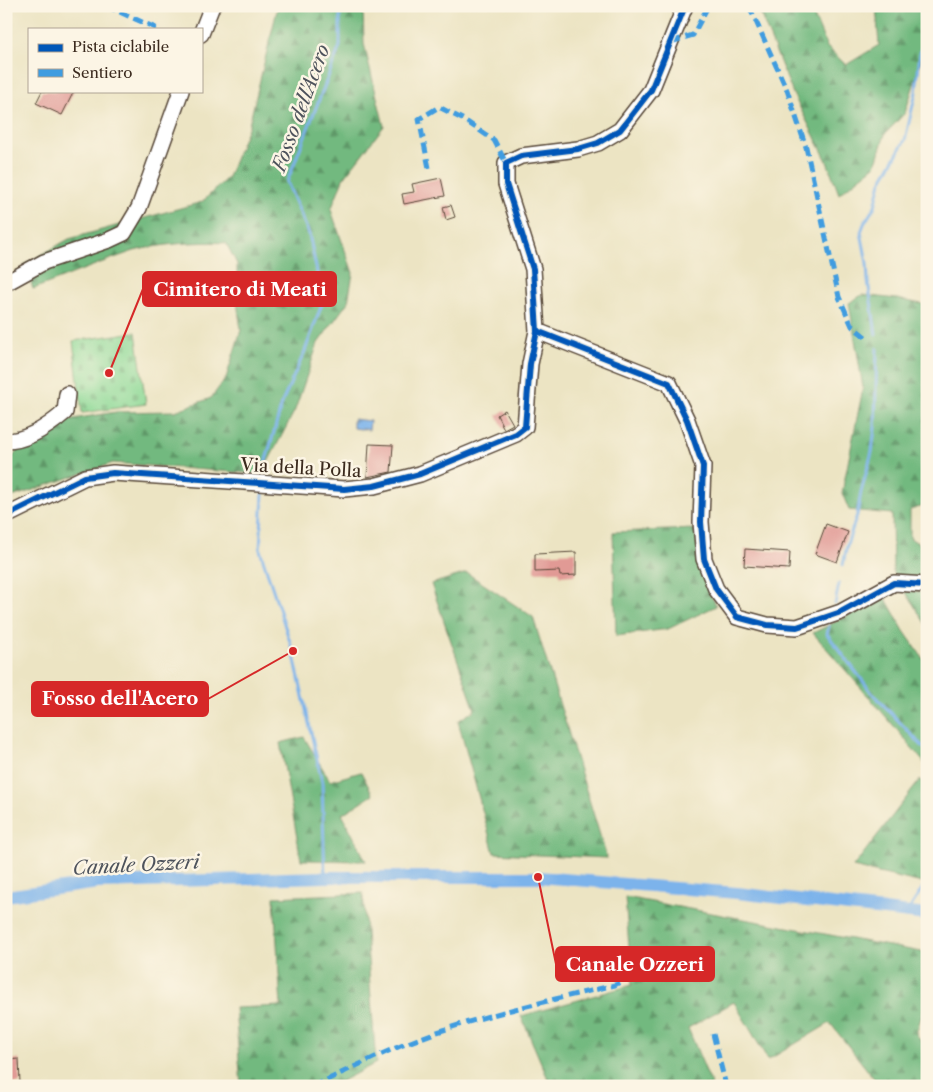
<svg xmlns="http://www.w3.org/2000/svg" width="933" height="1092" font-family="'Libre Caslon Text',serif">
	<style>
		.forest { fill: url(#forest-firs); stroke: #56724e }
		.cemetery { fill: url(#cemetery-stones); stroke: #64825a }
		.water { fill: url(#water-waves); stroke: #5c6e84 }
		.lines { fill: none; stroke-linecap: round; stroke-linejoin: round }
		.stream { stroke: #7cb3eb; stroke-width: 3 }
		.canal { stroke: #7cb3eb; stroke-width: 12 }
		.building { fill: #e19a95 }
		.minor-casing { stroke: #564637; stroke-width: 18 }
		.minor { stroke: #fff; stroke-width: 15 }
		.quiet { stroke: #3f9ce0; stroke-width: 5; stroke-dasharray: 10 5; stroke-linecap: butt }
		.cycleway-casing { stroke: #fcf5e5; stroke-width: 9 }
		.cycleway { stroke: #0057b8; stroke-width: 6 }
		.labels { text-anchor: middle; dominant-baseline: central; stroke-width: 5; stroke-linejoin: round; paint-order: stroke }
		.street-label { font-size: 18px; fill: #3b2a1e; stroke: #fcf5e5 }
		.water-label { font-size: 19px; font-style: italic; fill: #4e535c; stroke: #fcf5e5 }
		.leader { fill: none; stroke: #d62828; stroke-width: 2 }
		.callout-dot { fill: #d62828; stroke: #fcf5e5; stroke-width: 2 }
		.callout { fill: #d62828; stroke: #d62828; stroke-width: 2 }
		.callout-label { font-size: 19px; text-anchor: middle; font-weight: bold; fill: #fff }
	</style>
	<defs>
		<pattern id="forest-firs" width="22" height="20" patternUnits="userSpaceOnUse" patternTransform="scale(1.25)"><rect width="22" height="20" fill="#72b97f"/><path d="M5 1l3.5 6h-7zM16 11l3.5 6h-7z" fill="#5f9767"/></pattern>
		<pattern id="cemetery-stones" width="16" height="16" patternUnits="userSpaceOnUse" patternTransform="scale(1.25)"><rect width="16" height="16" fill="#8dd996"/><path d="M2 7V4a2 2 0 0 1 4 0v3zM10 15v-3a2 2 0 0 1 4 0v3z" fill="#7bba81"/></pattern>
		<pattern id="water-waves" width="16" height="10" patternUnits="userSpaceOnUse" patternTransform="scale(1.25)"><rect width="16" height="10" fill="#7cb3eb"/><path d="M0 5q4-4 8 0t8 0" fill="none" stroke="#6792be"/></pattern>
	</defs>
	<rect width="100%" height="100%" fill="#fcf5e5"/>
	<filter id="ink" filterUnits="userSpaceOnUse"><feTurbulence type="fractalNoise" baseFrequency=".02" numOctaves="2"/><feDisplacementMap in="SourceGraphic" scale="10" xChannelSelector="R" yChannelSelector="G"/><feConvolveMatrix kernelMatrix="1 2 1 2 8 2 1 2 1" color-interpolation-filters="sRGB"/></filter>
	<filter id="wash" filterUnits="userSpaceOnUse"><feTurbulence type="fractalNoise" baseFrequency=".0096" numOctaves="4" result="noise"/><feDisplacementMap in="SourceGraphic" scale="20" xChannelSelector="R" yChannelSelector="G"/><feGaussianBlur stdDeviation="1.12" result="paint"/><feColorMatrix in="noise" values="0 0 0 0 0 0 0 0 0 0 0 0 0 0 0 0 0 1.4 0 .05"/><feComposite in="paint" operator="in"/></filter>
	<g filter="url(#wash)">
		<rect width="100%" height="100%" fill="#ece4c3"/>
		<path class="forest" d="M278 6H363L364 44 384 126 343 179 331 210 353 273 348 302 318 343 295 410 269 460 260 474 113 463 6 499V466L17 451 61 421 116 412 175 411 211 398 226 378 241 330 237 302V264L226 243C200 241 159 244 134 251 100 262 66 277 33 289L25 264 69 239 202 202 228 177 249 125Z
			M757 6H810L827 47 846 65 879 45 876 6H927V43L905 113 885 134 875 166 839 194 826 159 794 96Z
			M862 295 897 299 927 305V505L910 510V538L927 549V579L893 574 892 514 849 510 842 493 863 388 849 303Z
			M695 529 701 573 716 606 668 629 616 636 613 532Z
			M467 573 533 617 607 858 494 853 458 721 475 710 431 584Z
			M905 591 927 592V626Z
			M885 597 904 631 927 664V766L888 719 813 633Z
			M304 737 330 781 361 772 373 795 342 814 366 861 301 860 280 743Z
			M920 780 927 784V876L922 883 853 867Z
			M363 893 376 1063 332 1086H241L235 1008 281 1006 274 897Z
			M625 897 927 953V998L916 1034 927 1048V1086H880L830 1023 768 1060 734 1002 688 1028 712 1086H551L521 1016 632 985Z"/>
		<path class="cemetery" d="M136 332 146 404 82 413 73 341Z"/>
		<path class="water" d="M353 419 370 421 369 430 353 428Z"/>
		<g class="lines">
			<path class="stream" d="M876 334 868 281 867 263 861 232 864 224 875 206 881 182 905 140 916 92 920 53 927 35
				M265 472V464L283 400 305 351 323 301 309 234 287 182 340 46V6
				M263 493 260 550 293 651 322 782 325 877
				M843 565 847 545 857 515 861 492 872 452 875 427 877 348
				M835 604 839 584
				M829 626 827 634 872 693 927 751
				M907 913 927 881"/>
			<path class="canal" d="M6 896 98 883 325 877H538L737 893 927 915"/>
		</g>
		<g id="blocks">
			<path class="building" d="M42 91H74L62 115 36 103Z
				M441 178 445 196 404 204 402 194 414 192 412 184Z
				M451 205 455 217 446 220 443 207Z
				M505 410 513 424 504 429 497 415Z
				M369 444 393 445 391 472 367 477Z
				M826 524 848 532 837 562 815 554Z
				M745 549 790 552 789 569 744 566Z
				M576 552V575L560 576 559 571 535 572V554Z
				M19 1059 20 1083 6 1084V1060Z"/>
		</g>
	</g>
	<g filter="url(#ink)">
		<use href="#blocks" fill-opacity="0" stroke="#564637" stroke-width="1"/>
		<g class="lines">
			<defs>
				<path id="minor" d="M201 34 212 6
					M6 283 44 262 109 240 124 233 139 208 181 91
					M537 331 669 383 687 420 703 466 701 522 704 559 716 589 737 617 767 625 797 627 841 612 894 583 927 585
					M6 441C27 441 50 425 65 412L67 394
					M6 516 85 477 113 473 344 489 374 486 420 474 516 434 525 427 530 364 537 331 533 269 506 184V163L521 156 578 149 598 143 620 130 651 90 685 6"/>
			</defs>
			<use href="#minor" class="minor-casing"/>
			<use href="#minor" class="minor"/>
			<path class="quiet" d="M106 6 158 29
				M749 6 787 90 806 147 839 297 852 326 868 339
				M671 42 693 35 708 6
				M429 168 419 119 439 107 464 120 494 140 506 163
				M713 1034 726 1086
				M313 1086C343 1073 373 1057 403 1045 471 1017 544 1002 615 985L626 978"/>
			<defs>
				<path id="cycleway" d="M537 331 669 383 687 420 703 466 701 522 704 559 716 589 737 617 767 625 797 627 841 612 894 583 927 585
					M6 516 85 477 113 473 344 489 374 486 420 474 516 434 525 427 530 364 537 331 533 269 506 184V163L521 156 578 149 598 143 620 130 651 90 685 6"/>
			</defs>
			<use href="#cycleway" class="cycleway-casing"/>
			<use href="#cycleway" class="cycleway"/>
		</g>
	</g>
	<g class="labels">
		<g class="street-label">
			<text transform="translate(301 468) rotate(3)">Via della Polla</text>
		</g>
		<g class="water-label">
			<text transform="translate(301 108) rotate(-70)">Fosso dell'Acero</text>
			<text transform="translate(136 865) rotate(-3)">Canale Ozzeri</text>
		</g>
	</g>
	<path class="leader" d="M109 373L143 289M293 651L208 699M538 877L556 964"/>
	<g class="callout-dot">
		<circle cx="109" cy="373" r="5"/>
		<circle cx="293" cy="651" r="5"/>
		<circle cx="538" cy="877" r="5"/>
	</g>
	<g class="callout">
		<rect x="143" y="272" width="193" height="34" rx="5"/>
		<rect x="32" y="682" width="176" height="34" rx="5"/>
		<rect x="556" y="947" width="158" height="34" rx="5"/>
	</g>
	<g class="callout-label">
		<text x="240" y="296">Cimitero di Meati</text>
		<text x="120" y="705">Fosso dell'Acero</text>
		<text x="635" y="971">Canale Ozzeri</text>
	</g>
	<rect width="933" height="1092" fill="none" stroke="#fcf5e5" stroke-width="25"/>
	<rect x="28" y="28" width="175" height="65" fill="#fcf5e5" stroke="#afa495"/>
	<rect x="38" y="44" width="25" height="8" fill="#0057b8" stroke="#afa495"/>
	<text x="72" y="52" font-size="15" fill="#3b2a1e">Pista ciclabile</text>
	<rect x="38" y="69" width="25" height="8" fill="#3f9ce0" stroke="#afa495"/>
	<text x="72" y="78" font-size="15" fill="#3b2a1e">Sentiero</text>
</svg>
